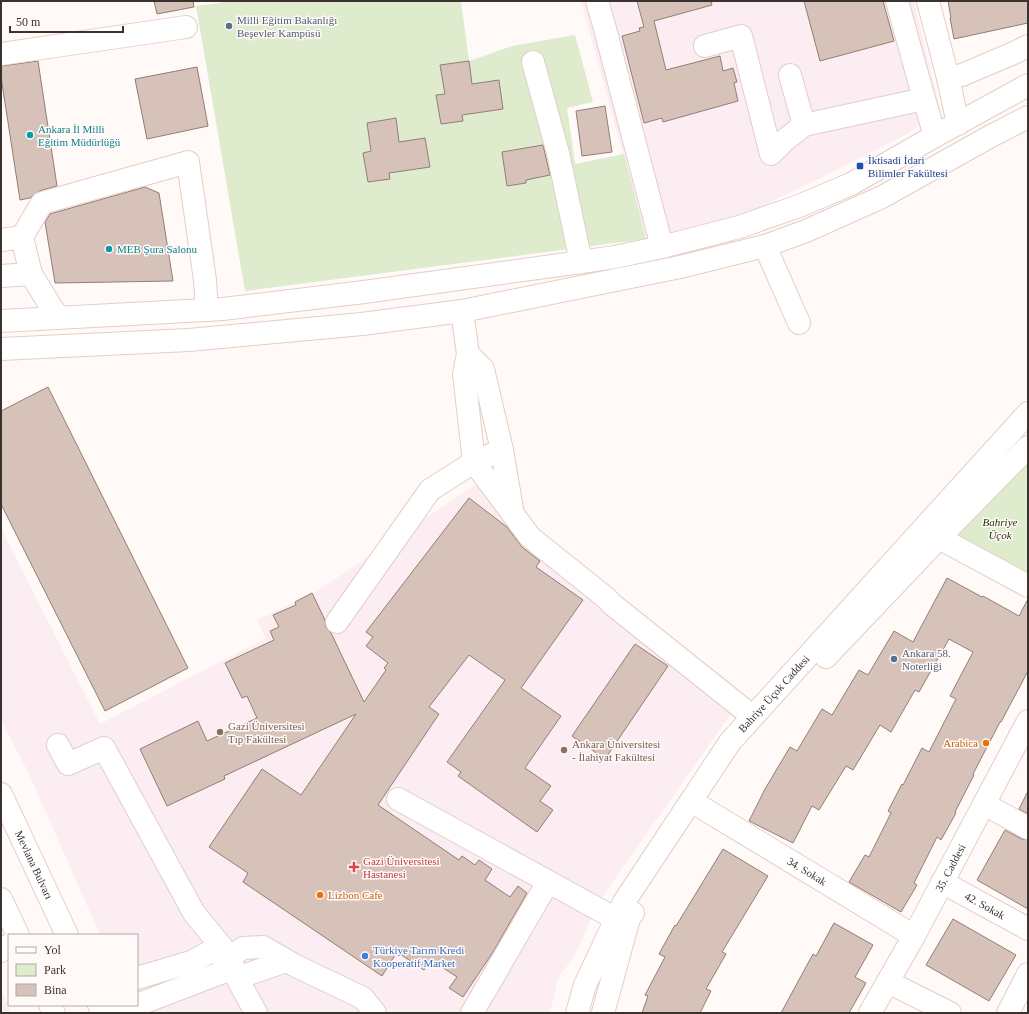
<svg xmlns="http://www.w3.org/2000/svg" width="1029" height="1014" font-family="Georgia,serif">
	<style>
		.education { fill: #fcedf3 }
		.green { fill: #deebcd }
		.building { fill: #d6c2b9; stroke: #917e75 }
		.lines { fill: none; stroke-linecap: round; stroke-linejoin: round }
		.minor-casing { stroke: #e3cec5; stroke-width: 24 }
		.major-casing { stroke: #e3cec5; stroke-width: 24 }
		.highway-casing { stroke: #e3cec5; stroke-width: 24 }
		.path { stroke: #b5afac; stroke-width: 2.5; stroke-dasharray: 1 3; stroke-linecap: butt }
		.minor { stroke: #fff; stroke-width: 22 }
		.major { stroke: #fff; stroke-width: 22 }
		.highway { stroke: #fff; stroke-width: 22 }
		.service-dot { fill: #5c6f8a; stroke: #fffaf8; stroke-width: 1.5 }
		.culture-dot { fill: #0f9aa8; stroke: #fffaf8; stroke-width: 1.5 }
		.transit-dot { fill: #1a4fb4; stroke: #fffaf8; stroke-width: 1.5 }
		.education-dot { fill: #8d6e63; stroke: #fffaf8; stroke-width: 1.5 }
		.food-dot { fill: #e8710a; stroke: #fffaf8; stroke-width: 1.5 }
		.health-dot { fill: #e0444e; stroke: #fffaf8; stroke-width: 1.5 }
		.shop-dot { fill: #3f7fe0; stroke: #fffaf8; stroke-width: 1.5 }
		.labels { text-anchor: middle; dominant-baseline: central; stroke-width: 3; stroke-linejoin: round; paint-order: stroke }
		.service-label { font-size: 11px; fill: #4e5e75; stroke: #fffaf8; text-anchor: start }
		.culture-label { font-size: 11px; fill: #0d838f; stroke: #fffaf8; text-anchor: start }
		.transit-label { font-size: 11px; fill: #164399; stroke: #fffaf8; text-anchor: start }
		.park-label { font-size: 11px; font-style: italic; fill: #233400; stroke: #fffaf8 }
		.street-label { font-size: 11px; fill: #3a322f; stroke: #fffaf8 }
		.education-label { font-size: 11px; fill: #785e54; stroke: #fffaf8; text-anchor: start }
		.food-label { font-size: 11px; fill: #c56008; stroke: #fffaf8; text-anchor: end }
		.health-label { font-size: 11px; fill: #be3a42; stroke: #fffaf8; text-anchor: start }
		.shop-label { font-size: 11px; fill: #366cbe; stroke: #fffaf8; text-anchor: start }
	</style>
	<rect width="100%" height="100%" fill="#fffaf8"/>
	<path class="education" d="M581 1H914L941 112 905 135 831 173 743 215 646 239Z
		M512 462 527 517 547 562 733 711 600 900 574 957 558 978 550 1013H134L137 1005V935H100L28 772 1 721V528L100 724 266 638 257 620 316 592 467 490Z
		M1 991 12 1013H1Z"/>
	<path class="green" d="M221 1H461L469 61 512 46 575 35 593 102 567 108 575 164 624 154 646 239 245 291 196 6 220 3Z
		M1028 459V573L956 535Z"/>
	<path class="building" d="M154 1H193L194 7 157 14Z
		M637 1H711L712 5 654 21 666 70 720 56 723 71 733 68 737 82 734 83 738 101 663 122 662 118 644 123 622 36 640 31 639 28 644 27Z
		M804 1H883L894 41 820 61Z
		M948 1H1028V23L954 39 950 18H951Z
		M38 61 57 186 39 191 30 198 20 200 1 77V66Z
		M469 61 472 84 499 80 503 109 462 115 463 121 441 124 436 95 445 94 440 65Z
		M197 67 208 126 147 139 135 79Z
		M605 106 612 152 582 156 576 111Z
		M396 118 399 142 425 138 430 167 389 173 390 179 368 182 363 153 371 151 367 123Z
		M543 145 550 175 526 180V183L507 186 502 152Z
		M145 187 159 193 173 281 55 283 45 222 50 214Z
		M48 387 188 668 105 711 1 504V411Z
		M469 498 507 527 522 547 540 561 536 567 583 600 521 688 561 716 525 768 551 786 540 801 553 810 537 832 458 776 461 772 447 762 505 680 469 655 429 707 439 714 378 805 459 860 462 856 475 865 479 860 492 869 485 880 510 897 518 886 527 893 493 952 463 997 449 988 457 977 431 960 424 970 397 952 382 976 243 882 248 873 209 847 262 769 301 795 356 714 224 776 225 779 167 806 140 749 198 721 207 741 257 718 247 696 242 698 225 663 274 640 270 631 279 627 273 615 296 605 295 602 312 593 325 620 326 627 331 633 364 702 386 670 384 668 388 663 366 646 373 637 366 632Z
		M947 578 982 597 983 596 1019 616 1028 599V671L1001 722H1000L973 774 974 775 955 812 956 813 941 840 937 837 914 883 917 885 901 912 849 882 865 855 869 857 891 813 888 811 902 784 903 785 922 748 929 752 956 699 950 696 973 652 949 639 919 692 915 690 891 732 880 725 853 770 846 766 819 810 812 806 793 843 749 821 765 789 790 747 797 751 822 709 832 715 859 670 868 675 894 631 913 642Z
		M635 644 668 666 605 759 572 736Z
		M1028 791V814L1019 809Z
		M1005 830 1022 839 1028 840V909L977 880Z
		M723 849 768 876 722 952 726 954 706 989 711 991 700 1013H642L648 996 645 995 665 957 659 954 675 925 676 926Z
		M953 919 1016 955 989 1001 926 965Z
		M834 923 873 945 855 977 866 983 849 1013H781L813 954 816 956Z"/>
	<g class="lines">
		<defs>
			<g id="minor">
				<path d="M597 1 604 25 662 247"/>
				<path d="M897 1 924 99 935 136"/>
				<path d="M928 1 948 78 958 124"/>
				<path d="M705 46 741 36 771 154 785 140 804 125 924 99"/>
				<path d="M1 54 186 27"/>
				<path d="M533 62 558 153 581 262"/>
				<path d="M790 75 804 125"/>
				<path d="M948 78 962 75 1016 52 1028 46"/>
				<path d="M22 237 42 203 188 162 205 280 207 310"/>
				<path d="M1 240 22 237 31 274 53 310 60 318"/>
				<path d="M765 246 799 323"/>
				<path d="M1 276 31 274"/>
				<path d="M462 311 468 354 464 374 474 462 530 537 605 597 613 605 752 716"/>
				<path d="M468 354 483 369 502 450 512 509"/>
				<path d="M939 538 1028 586"/>
				<path d="M337 622 430 490 474 462 502 450"/>
				<path d="M58 745 68 764 104 748 194 913 230 957"/>
				<path d="M398 799 616 919"/>
				<path d="M984 804 1028 828"/>
				<path id="s1" d="M701 807 914 936"/>
				<path id="s2" d="M942 882 1028 929"/>
				<path d="M1 951 9 945"/>
				<path d="M137 978 191 962 208 953 216 952 230 957 243 948 263 947 294 965 363 998 375 1013"/>
				<path d="M237 978 286 961"/>
				<path d="M888 982 950 1013"/>
				<path d="M137 1005 223 972 230 957 237 978 256 1013"/>
				<path d="M115 1013 136 1005"/>
				<path d="M472 1013 548 882"/>
				<path id="s3" d="M870 1013 914 936 1028 721"/>
				<path d="M1008 1013 1028 974"/>
			</g>
			<g id="major">
				<path d="M1 321 223 309 364 292 581 262 615 257 662 247 739 227 799 206 851 184 935 136 1028 85"/>
				<path d="M1 349 189 340 362 324 462 311 680 267 765 246 806 231 882 197 991 136 1028 117"/>
				<path d="M826 657 939 538 1028 447"/>
				<path id="s4" d="M577 1013 585 985 624 902 730 742 1028 413"/>
				<path d="M603 1013 629 918 633 913"/>
			</g>
			<g id="highway">
				<path id="s5" d="M1 794 67 935"/>
				<path d="M1 899 18 935"/>
				<path d="M50 1005 54 1013"/>
				<path d="M99 1005 103 1013"/>
			</g>
		</defs>
		<use href="#minor" class="minor-casing"/>
		<use href="#major" class="major-casing"/>
		<use href="#highway" class="highway-casing"/>
		<path class="path" d="M1 741 2 744H1"/>
		<use href="#minor" class="minor"/>
		<use href="#major" class="major"/>
		<use href="#highway" class="highway"/>
	</g>
	<g class="service-dot">
		<circle cx="229" cy="26" r="4"/>
		<circle cx="894" cy="659" r="4"/>
	</g>
	<g class="culture-dot">
		<circle cx="30" cy="135" r="4"/>
		<circle cx="109" cy="249" r="4"/>
	</g>
	<rect class="transit-dot" x="856" y="162" width="8" height="8" rx="2"/>
	<g class="education-dot">
		<circle cx="220" cy="732" r="4"/>
		<circle cx="564" cy="750" r="4"/>
	</g>
	<g class="food-dot">
		<circle cx="986" cy="743" r="4"/>
		<circle cx="320" cy="895" r="4"/>
	</g>
	<path class="health-dot" d="M352 861h4v4h4v4h-4v4h-4v-4h-4v-4h4z"/>
	<circle class="shop-dot" cx="365" cy="956" r="4"/>
	<g class="labels">
		<g class="service-label">
			<text x="237" y="20">Milli Eğitim Bakanlığı<tspan x="237" dy="13">Beşevler Kampüsü</tspan></text>
			<text x="902" y="653">Ankara 58.<tspan x="902" dy="13">Noterliği</tspan></text>
		</g>
		<g class="culture-label">
			<text x="38" y="129">Ankara İl Milli<tspan x="38" dy="13">Eğitim Müdürlüğü</tspan></text>
			<text x="117" y="249">MEB Şura Salonu</text>
		</g>
		<g class="transit-label">
			<text x="868" y="160">İktisadi İdari<tspan x="868" dy="13">Bilimler Fakültesi</tspan></text>
		</g>
		<g class="park-label">
			<text x="1000" y="522">Bahriye<tspan x="1000" dy="13">Üçok</tspan></text>
		</g>
		<g class="street-label">
			<text stroke="none"><textPath href="#s4" startOffset="378">Bahriye Üçok Caddesi</textPath></text>
			<text stroke="none"><textPath href="#s5" startOffset="78">Mevlana Bulvarı</textPath></text>
			<text stroke="none"><textPath href="#s3" startOffset="166">35. Caddesi</textPath></text>
			<text stroke="none"><textPath href="#s1" startOffset="124">34. Sokak</textPath></text>
			<text stroke="none"><textPath href="#s2" startOffset="49">42. Sokak</textPath></text>
		</g>
		<g class="education-label">
			<text x="228" y="726">Gazi Üniversitesi<tspan x="228" dy="13">Tıp Fakültesi</tspan></text>
			<text x="572" y="744">Ankara Üniversitesi<tspan x="572" dy="13">- İlahiyat Fakültesi</tspan></text>
		</g>
		<g class="food-label">
			<text x="978" y="743">Arabica</text>
			<text x="328" y="895" text-anchor="start">Lizbon Cafe</text>
		</g>
		<g class="health-label">
			<text x="363" y="861">Gazi Üniversitesi<tspan x="363" dy="13">Hastanesi</tspan></text>
		</g>
		<g class="shop-label">
			<text x="373" y="950">Türkiye Tarım Kredi<tspan x="373" dy="13">Kooperatif Market</tspan></text>
		</g>
	</g>
	<rect width="1029" height="1014" fill="none" stroke="#3a322f" stroke-width="4"/>
	<rect x="8" y="934" width="130" height="72" fill="#fffaf8" stroke="#b0aaa8"/>
	<rect x="16" y="947" width="20" height="6" fill="#ffffff" stroke="#b0aaa8"/>
	<text x="44" y="954" font-size="12" fill="#3a322f">Yol</text>
	<rect x="16" y="964" width="20" height="12" fill="#deebcd" stroke="#b0aaa8"/>
	<text x="44" y="974" font-size="12" fill="#3a322f">Park</text>
	<rect x="16" y="984" width="20" height="12" fill="#d6c2b9" stroke="#b0aaa8"/>
	<text x="44" y="994" font-size="12" fill="#3a322f">Bina</text>
	<path d="M10 26v6h113v-6" fill="none" stroke="#3a322f" stroke-width="2"/>
	<text x="16" y="26" font-size="12" fill="#3a322f" stroke="#fffaf8" stroke-width="3" paint-order="stroke">50 m</text>
</svg>
